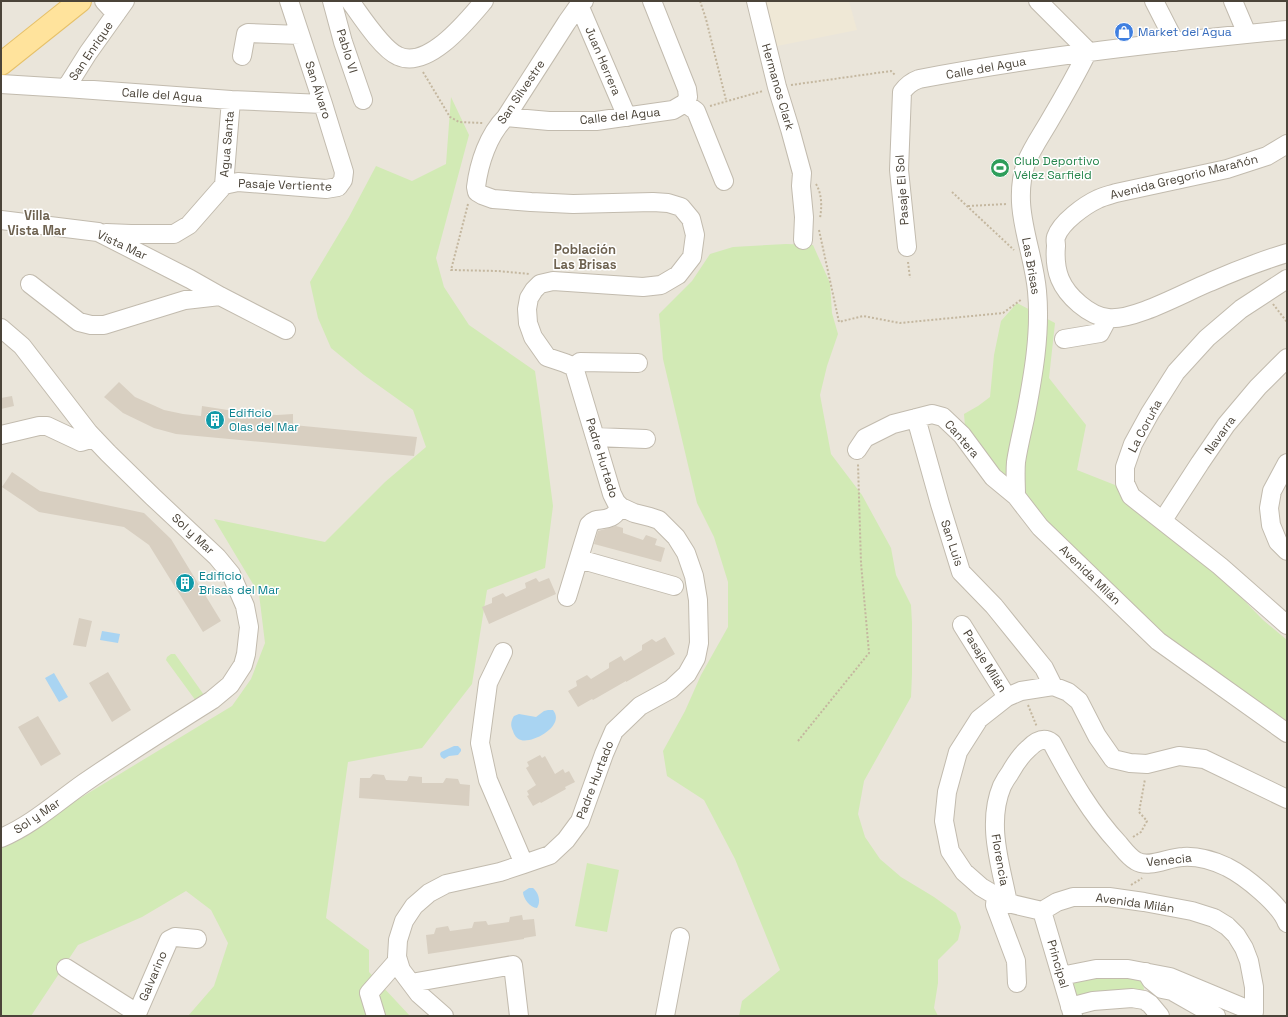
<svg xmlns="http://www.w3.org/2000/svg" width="1288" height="1017" font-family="'Space Grotesk',sans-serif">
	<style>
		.residential { fill: #eae5da }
		.education { fill: #efe8d6 }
		.green { fill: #d2eab5 }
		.water { fill: #a9d4f2 }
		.building { fill: #d8cfc1 }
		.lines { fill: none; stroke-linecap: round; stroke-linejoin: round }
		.minor-casing { stroke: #c2bbae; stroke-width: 20 }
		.major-casing { stroke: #e6c16a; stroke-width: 24 }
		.path { stroke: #c4b79f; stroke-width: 2; stroke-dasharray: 2 2; stroke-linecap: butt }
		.minor { stroke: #fff; stroke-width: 18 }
		.major { stroke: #ffe39c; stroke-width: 22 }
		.labels { text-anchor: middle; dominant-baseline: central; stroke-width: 3; stroke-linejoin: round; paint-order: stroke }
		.shop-label { font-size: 12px; fill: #366cbe; stroke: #fff; text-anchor: start }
		.street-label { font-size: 12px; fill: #4b4439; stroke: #fff }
		.leisure-label { font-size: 12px; fill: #27864d; stroke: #fff; text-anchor: start }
		.culture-label { font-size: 12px; fill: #0d838f; stroke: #fff; text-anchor: start }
		.neighbourhood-label { font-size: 13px; font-weight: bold; fill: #6e6250; stroke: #fff }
	</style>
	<rect width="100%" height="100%" fill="#f6f3ec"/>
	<path class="residential" d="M1 1H62L1 51Z
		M93 1H1287V1016H1V74Z"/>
	<path class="education" d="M763 1H849L857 30 772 47Z"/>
	<path class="green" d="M451 97 469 135 436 258 444 287 469 325 535 371 541 413 553 506 545 568 487 590 472 684 422 748 348 762 326 918 369 950V972L410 1016H188L214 986 228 943 211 910 186 891 142 917 78 945 31 1016H1V846L232 706 251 679 265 643 259 594 214 519 325 542 385 482 426 447 413 410 364 375 331 348 318 318 310 282 349 217 376 166 412 181 446 164Z
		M786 244 813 245 830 283 832 313 838 334 827 366 820 395 831 454 862 495 891 548 896 575 911 605 912 623V674L911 697 864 781 858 814 865 837 880 859 901 877 934 897 956 913 961 927 958 940 938 960V983L934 1008 938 1016H739L742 1001 780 970 735 859 704 800 667 776 663 751 685 711 701 675 728 627V582L714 537 697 503 663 359 659 314 692 281 710 254 733 247Z
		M1017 303 1055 323 1049 378 1086 425 1077 470 1115 485 1152 520 1205 560 1263 620 1287 640V728L1163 639 966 439 964 414 978 406 990 397 994 355 1001 321Z
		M171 654H175L204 695 196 701 166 660 167 657Z
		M587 863 619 870 607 932 575 926Z
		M1142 975 1144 990 1075 998 1073 980Z"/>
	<path class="water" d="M102 631 120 634 118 643 100 640Z
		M54 673 68 697 59 702 45 678Z
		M548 710H553C566 726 532 744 521 740 517 739 514 735 513 731 510 725 511 721 514 716L519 714 536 717 544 711Z
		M454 746H458L461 749V751L458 755 449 756 444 759 441 757 440 754 441 752Z
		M529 888H533C539 893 541 902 537 908 530 908 523 898 523 892Z"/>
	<path class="building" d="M119 382 135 397 164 410 183 414 201 416 202 406 247 413 277 415 293 414V425L417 437 414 456 176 434 154 428 123 413 104 397Z
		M12 396 14 406 1 409V398Z
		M12 472 40 491 144 513 171 539 221 621 203 632 149 545 124 527 39 512 2 487Z
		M616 526 623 528V533L643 540 646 535 657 539 655 545 665 548 661 562 594 544 598 531Z
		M536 578 539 582 549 578 556 594 489 624 482 607 492 603V598L503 593 506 597 526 588 525 583Z
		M79 618 92 621 86 647 73 645Z
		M665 637 675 654 626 682V681L593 700 592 699 578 707 568 691 577 686 576 681 587 675 591 679 609 668V663L621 656 624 661 642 650V645L652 639 656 642Z
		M108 672 131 710 112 722 89 683Z
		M38 716 61 754 41 766 18 727Z
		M540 755 542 758 545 756 555 774 563 769 565 773 569 771 575 782 565 787 566 789 541 803 540 802 533 806 527 796 529 795 527 791 536 785 526 768 529 766 527 762Z
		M373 774 384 775 386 780 407 781 409 776 422 777V783H443L446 778 458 779 460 784 470 785 469 806 359 798 360 778H370Z
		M522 915 523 920 534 919 536 936 524 938V939L428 954 426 935 434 934 436 928 448 926 450 931 472 928 474 922 486 921 488 925 509 922 510 917Z"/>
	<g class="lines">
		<defs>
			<path id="minor" d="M104 1 116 14
				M332 1 343 42 363 100
				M350 1C361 16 382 49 398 56 428 70 467 21 484 1
				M756 1 777 87 790 129 802 173 801 186 804 217 803 240
				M1154 1 1175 42
				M1233 1 1247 34
				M579 5 627 117
				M242 56 246 34 248 33 300 35
				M1 84 66 88 231 100 323 104
				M66 88 88 53 125 1
				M685 103 696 111 724 181
				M506 117 549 121H596L673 110 685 103 688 97 687 89 652 1
				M1287 144 1267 156 1227 169 1116 193C1110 195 1104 196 1098 199 1085 205 1061 222 1056 237 1055 240 1056 243 1056 246 1055 257 1056 269 1060 279 1067 296 1089 316 1108 318 1134 321 1185 292 1210 282 1235 271 1261 261 1287 253
				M224 185 238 182 326 189 338 187 343 180 344 172 323 104 289 1
				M1 220 98 232 190 279 220 296 286 330
				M106 233 131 234H174L189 225 224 185 231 100
				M907 247 899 170 902 92C907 85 911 82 919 79 1040 56 1164 42 1287 30
				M1287 279 1241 309 1207 338 1176 372 1150 413 1133 444 1125 467V483L1131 496 1220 566 1287 625
				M30 284 79 322 91 325H104L185 300 220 296
				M1 328 22 346 89 433 108 453 153 497 217 557 231 574 245 606 249 627 246 654 243 665 230 685 212 700C169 727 126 754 84 783 57 802 32 825 1 838
				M1064 339 1100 333 1108 318
				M574 367 580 362 638 363
				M916 418 940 504 961 572 994 606 1044 668 1053 686
				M1 435 39 426H47L81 442 94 438
				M595 437 646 439
				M857 450 865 438 893 424 932 414 943 417 962 435 993 477 1016 496 1040 527 1158 641 1287 733
				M1287 463 1272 491 1269 508 1271 525 1278 542 1287 551
				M1016 496C1016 485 1015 473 1016 462 1018 448 1022 432 1025 418 1033 377 1041 333 1037 291 1033 247 1011 208 1026 163 1032 148 1042 134 1050 120 1063 98 1076 75 1088 51L1038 1
				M1163 520 1200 463 1226 425 1258 387 1287 358
				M579 559 674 586
				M567 597 589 525C597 516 601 522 611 517 615 515 618 511 621 507
				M962 625 1007 697
				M503 652 488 683 480 743 488 780 524 864
				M996 896 995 905 1016 961 1017 983
				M1008 903C1001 866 986 824 1002 786 1004 782 1007 777 1010 773 1015 764 1020 756 1028 749 1035 742 1043 736 1052 743 1071 779 1091 814 1119 844 1124 850 1129 857 1136 861 1149 869 1169 857 1183 857 1198 856 1214 861 1227 867 1245 876 1280 904 1287 923
				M1042 911 1073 1016
				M66 968 137 1013
				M1146 972 1151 980 1162 989 1172 991 1216 1016
				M1061 976 1096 969H1128L1170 977 1254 1012V987L1249 961 1244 948 1236 935 1227 926 1214 918 1192 911 1144 902 1109 897H1073L1057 902 1042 911 1008 903 981 887 964 872 950 851 944 821 947 792 958 752 979 719 1007 697 1021 691 1053 686 1068 692 1079 701 1097 736 1113 759 1130 763 1147 764 1179 756 1204 759 1287 799
				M411 983 513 965 519 1016
				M1070 1007 1093 1001 1132 998 1144 1000 1150 1004 1160 1016
				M136 1016 169 940 175 937 197 939
				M376 1016 369 993 398 960
				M444 1016 419 994 401 970 397 957 398 940 404 921 414 906 429 893 446 884 500 872 524 864 550 855 566 840 580 821 604 754 614 731 640 706 671 689 687 674 696 658 699 643 698 600 694 576 686 553 676 537 659 520 650 517 634 513 621 507 616 502 612 494 574 367 565 363 547 357 533 337 528 323 527 309 529 298 534 290 540 284 553 281 643 287 661 285 678 275 692 257 695 235 691 219 681 207 668 203 653 202 573 204 531 202 493 199 482 195 477 192 476 187C479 163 488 135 506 117L567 22 579 5 584 1
				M665 1016 680 937"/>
			<path id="major" d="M1 64 80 1"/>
		</defs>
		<use href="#minor" class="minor-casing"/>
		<use href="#major" class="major-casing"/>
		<path class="path" d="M700 1 706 19 726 100
			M423 72 450 117 459 122 483 123
			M791 85 891 71 896 76
			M710 106 763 91
			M816 184C822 194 822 207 820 218
			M952 192 1014 250
			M468 204 451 270 498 271 530 274
			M968 206 1007 204
			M819 230 839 322 863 316 900 323 1003 313 1022 299
			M908 262 910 278
			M1273 304 1287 322
			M1028 705 1037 727
			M798 741 869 653 861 563 858 464
			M1133 837 1141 832 1147 821 1139 812 1145 779
			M1131 885 1141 879 1142 878"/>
		<use href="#minor" class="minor"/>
		<use href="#major" class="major"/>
	</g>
	<defs>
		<symbol id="shop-disc" viewBox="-11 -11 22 22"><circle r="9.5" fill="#3f7fe0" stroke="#fff"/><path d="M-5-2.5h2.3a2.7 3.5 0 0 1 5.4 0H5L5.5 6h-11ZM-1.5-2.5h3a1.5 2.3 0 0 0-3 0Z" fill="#fff"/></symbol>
		<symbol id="stadium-disc" viewBox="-11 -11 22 22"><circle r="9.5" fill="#2e9e5b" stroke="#fff"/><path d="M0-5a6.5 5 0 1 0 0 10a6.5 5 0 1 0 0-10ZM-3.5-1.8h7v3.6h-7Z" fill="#fff"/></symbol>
		<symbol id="building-disc" viewBox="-11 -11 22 22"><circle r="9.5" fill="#0f9aa8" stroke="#fff"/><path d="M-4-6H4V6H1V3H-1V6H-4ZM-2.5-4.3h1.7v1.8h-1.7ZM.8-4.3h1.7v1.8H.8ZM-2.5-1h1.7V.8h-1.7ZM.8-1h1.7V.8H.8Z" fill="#fff"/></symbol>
	</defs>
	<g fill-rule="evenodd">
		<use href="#shop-disc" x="1113" y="21" width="22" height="22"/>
		<use href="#stadium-disc" x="989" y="157" width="22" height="22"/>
		<use href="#building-disc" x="204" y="409" width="22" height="22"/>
		<use href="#building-disc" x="174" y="572" width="22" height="22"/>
	</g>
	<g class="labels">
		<g class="shop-label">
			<text x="1138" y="32">Market del Agua</text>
		</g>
		<g class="street-label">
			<text transform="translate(91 51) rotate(-56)">San Enrique</text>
			<text transform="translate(347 51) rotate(73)">Pablo VI</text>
			<text transform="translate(603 61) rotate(67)">Juan Herrera</text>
			<text transform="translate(986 68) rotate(-10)">Calle del Agua</text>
			<text transform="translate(778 87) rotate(74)">Hermanos Clark</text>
			<text transform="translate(318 90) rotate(72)">San Álvaro</text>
			<text transform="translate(521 92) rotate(-56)">San Silvestre</text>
			<text transform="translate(162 95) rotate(4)">Calle del Agua</text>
			<text transform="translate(620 116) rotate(-6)">Calle del Agua</text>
			<text transform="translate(227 144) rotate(-85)">Agua Santa</text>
			<text transform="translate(1184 177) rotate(-14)">Avenida Gregorio Marañón</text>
			<text transform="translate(285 185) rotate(2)">Pasaje Vertiente</text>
			<text transform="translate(902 190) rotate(-94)">Pasaje El Sol</text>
			<text transform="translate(122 245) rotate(25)">Vista Mar</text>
			<text transform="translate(1031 266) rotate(80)">Las Brisas</text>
			<text transform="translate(1145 426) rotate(-62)">La Coruña</text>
			<text transform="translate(1220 435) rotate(-54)">Navarra</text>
			<text transform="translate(962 439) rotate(49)">Cantera</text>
			<text transform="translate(602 458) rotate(73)">Padre Hurtado</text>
			<text transform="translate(193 534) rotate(43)">Sol y Mar</text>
			<text transform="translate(952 543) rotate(72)">San Luis</text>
			<text transform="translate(1090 575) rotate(44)">Avenida Milán</text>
			<text transform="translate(985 661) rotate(58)">Pasaje Milán</text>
			<text transform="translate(595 780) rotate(-69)">Padre Hurtado</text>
			<text transform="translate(37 816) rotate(-34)">Sol y Mar</text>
			<text transform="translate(1000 860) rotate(80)">Florencia</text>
			<text transform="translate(1169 860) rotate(-6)">Venecia</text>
			<text transform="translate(1135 903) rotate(8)">Avenida Milán</text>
			<text transform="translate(1058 964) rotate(74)">Principal</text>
			<text transform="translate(153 976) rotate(-67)">Galvarino</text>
		</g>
		<g class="leisure-label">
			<text x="1014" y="161">Club Deportivo<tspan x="1014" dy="14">Vélez Sarfield</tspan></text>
		</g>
		<g class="culture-label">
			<text x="229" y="413">Edificio<tspan x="229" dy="14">Olas del Mar</tspan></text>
			<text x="199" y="576">Edificio<tspan x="199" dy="14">Brisas del Mar</tspan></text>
		</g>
		<g class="neighbourhood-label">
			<text x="37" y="215">Villa<tspan x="37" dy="15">Vista Mar</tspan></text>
			<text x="585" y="249">Población<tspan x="585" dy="15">Las Brisas</tspan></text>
		</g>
	</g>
	<rect width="1288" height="1017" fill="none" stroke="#4b4439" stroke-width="4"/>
</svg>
